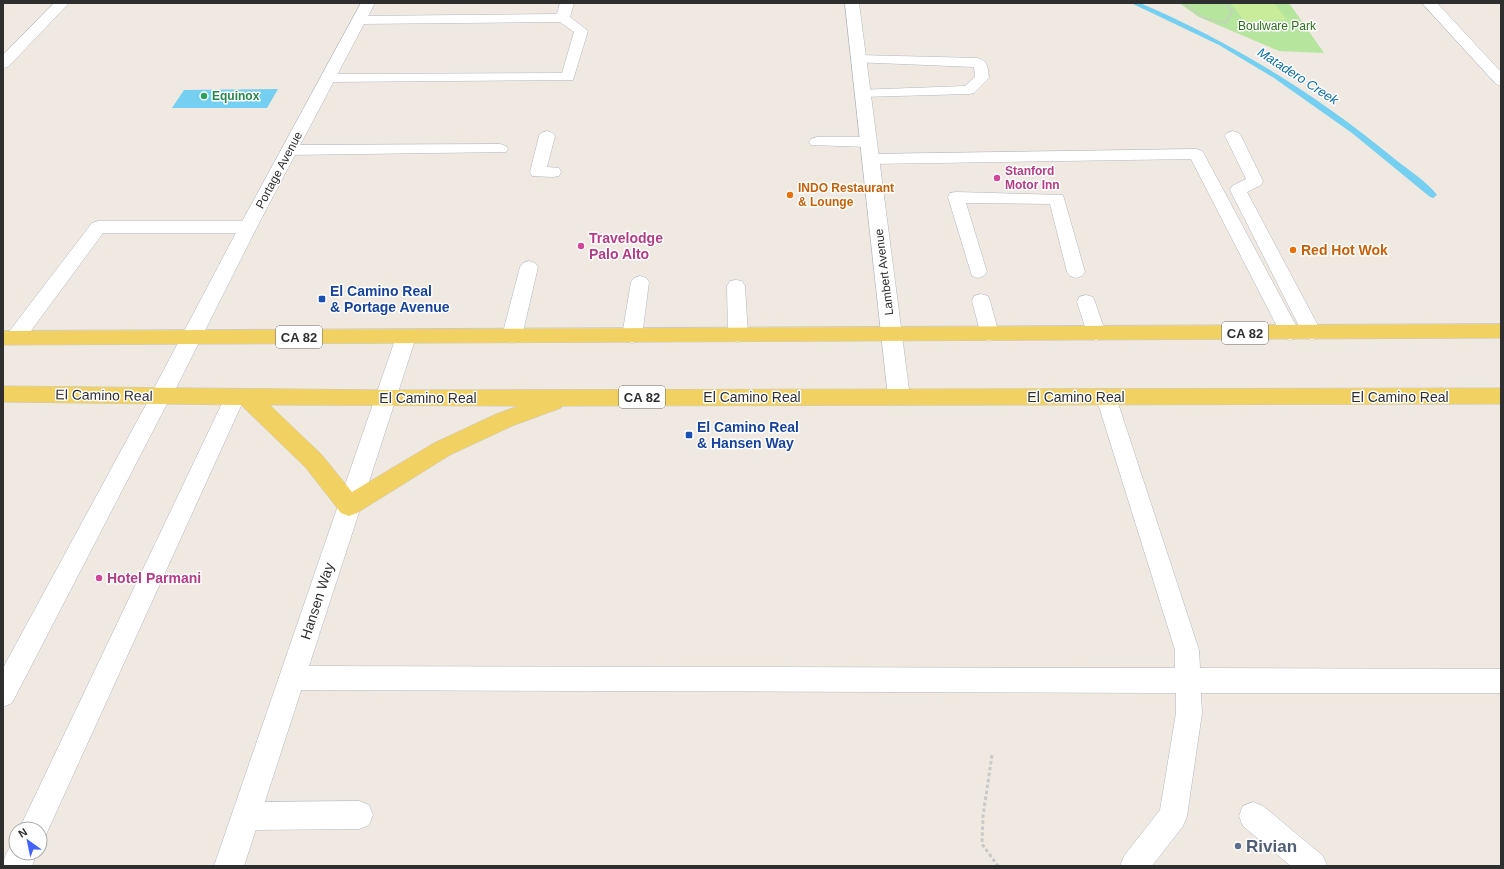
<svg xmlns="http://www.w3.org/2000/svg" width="1504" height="869" font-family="Helvetica,sans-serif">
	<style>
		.green { fill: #b6e59e }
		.pitch { fill: #c9ec9a }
		.water { fill: #75cff0 }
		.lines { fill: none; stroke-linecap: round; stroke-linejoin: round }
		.stream { fill: #75cff0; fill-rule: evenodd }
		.lane-casing { stroke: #b4b7c1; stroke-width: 1 }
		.street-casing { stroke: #b4b7c1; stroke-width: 1 }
		.secondary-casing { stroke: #b4b7c1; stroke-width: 1 }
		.primary-casing { stroke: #c9c9c9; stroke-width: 1 }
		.path-far1 { stroke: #c9c9c9; stroke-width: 2; stroke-dasharray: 2 1.5; stroke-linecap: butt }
		.path { stroke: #c9c9c9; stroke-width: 3; stroke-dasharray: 3.5 2.5; stroke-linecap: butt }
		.lane { fill: #fff; fill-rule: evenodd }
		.street { fill: #fff; fill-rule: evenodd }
		.secondary { fill: #fff; fill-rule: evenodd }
		.primary { fill: #f2d163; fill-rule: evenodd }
		.leisure-dot { fill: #2e9e5b; stroke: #fff; stroke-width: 1.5 }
		.hotel-dot { fill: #d1479c; stroke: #fff; stroke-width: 1.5 }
		.food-dot { fill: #e8710a; stroke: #fff; stroke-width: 1.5 }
		.transit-dot { fill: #1a4fb4; stroke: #fff; stroke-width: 1.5 }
		.service-dot { fill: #5c6f8a; stroke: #fff; stroke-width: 1.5 }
		.labels { text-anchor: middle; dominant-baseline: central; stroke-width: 3; stroke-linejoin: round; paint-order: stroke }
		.far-park-label { font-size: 12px; fill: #2c6e1b; stroke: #fff }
		.far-leisure-label { font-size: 12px; font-weight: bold; fill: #27864d; stroke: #fff; text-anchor: start }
		.far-street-label { font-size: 12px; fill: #2e2e2e; stroke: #fff }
		.far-hotel-label { font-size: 12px; font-weight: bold; fill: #b23c85; stroke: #fff; text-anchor: start }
		.far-food-label { font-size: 12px; font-weight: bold; fill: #c56008; stroke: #fff; text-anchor: start }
		.far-water-label { font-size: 13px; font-style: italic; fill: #0d6fa3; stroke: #fff }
		.shield { fill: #fff; stroke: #6d6d6d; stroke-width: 1 }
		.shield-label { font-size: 13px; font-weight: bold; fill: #2e2e2e }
		.hotel-label { font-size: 14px; font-weight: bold; fill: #b23c85; stroke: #fff; text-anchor: start }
		.food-label { font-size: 14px; font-weight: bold; fill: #c56008; stroke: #fff; text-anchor: start }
		.transit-label { font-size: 14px; font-weight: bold; fill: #164399; stroke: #fff; text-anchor: start }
		.street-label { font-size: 14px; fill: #2e2e2e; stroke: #fff }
		.near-service-label { font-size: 17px; font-weight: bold; fill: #4e5e75; stroke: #fff; text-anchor: start }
	</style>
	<rect width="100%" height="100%" fill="#efe9e1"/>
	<path class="green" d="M1179 3H1289L1324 53 1279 51 1199 17Z"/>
	<path class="pitch" d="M1231 3H1274L1287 20 1244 21Z"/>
	<path class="water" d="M278 89 267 108H172L184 90Z"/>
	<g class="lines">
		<path class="stream" d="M1131 3H1140C1231 42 1314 93 1391 156 1404 167 1428 182 1437 195L1433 198 1430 197 1352 133 1274 78 1219 45Z"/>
		<defs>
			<path id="lane" d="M560 3H574L570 17 588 31 573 80 328 82 323 81 321 78 323 75 328 74 562 73 574 32 560 22 359 24 354 23 352 20 354 17 359 16 557 14Z
				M858 55 977 58C988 60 988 68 989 78L974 93 969 94 862 97 857 96 855 93 857 90 965 86 975 77 974 67 853 62 851 59 853 56Z
				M547 131 553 133 555 136 547 167 559 168 561 172 559 176 553 177 532 176 530 172 539 136 541 133Z
				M1233 131 1239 133 1241 136 1263 181 1261 185 1247 192 1322 333 1319 338 1312 340 1305 338 1230 190 1232 186 1246 179 1225 136 1227 133Z
				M817 137H868L874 139 876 142 874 145 868 147 811 145 809 142 811 139Z
				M500 144 506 146 508 149 506 152 289 155 283 153 281 150 283 147 289 145Z
				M1196 149 1202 151 1204 154 1300 333 1297 338 1290 340 1283 338 1191 159 870 164 864 162 862 159 864 156 870 154Z
				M956 192 1063 195 1085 272 1082 276 1076 278 1070 276 1067 272 1050 204 966 203 987 272 984 276 978 278 972 276 948 197 950 193Z
				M98 221H248L254 223 257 227 254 231 248 233H103L22 343 15 345 8 343 5 338 8 333 92 223Z
				M529 261 535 263 538 267 522 336 519 341 512 343 505 341 502 336 520 267 523 263Z
				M640 276 646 278 649 282 642 336 639 341 632 343 625 341 622 336 631 282 634 278Z
				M736 280 742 281 745 286 748 335 745 340 738 342 731 340 728 335 727 286 730 281Z
				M981 294 988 296 990 301 999 334 996 339 989 341 982 339 972 301 974 296Z
				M1086 295 1093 297 1095 302 1106 334 1103 339 1096 341 1089 339 1077 302 1079 297Z
				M161 388 168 390 171 396 12 703 3 707V668L154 390Z
				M235 389 242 391 245 397 44 839 40 841V829H20L24 819 225 397 228 391Z
				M1106 389 1113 391 1116 397 1199 650 1200 668 1501 669V693H1201L1202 713 1187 816 1183 826 1152 866H1120L1124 856 1160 810 1176 713V693L292 690 283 687 279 678 283 669 292 666 1175 668V650L1096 397 1099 391Z
				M359 801 369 805 373 815 369 825 359 829 246 830 236 826 232 816 236 806 246 802Z
				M1253 802 1263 806 1323 856 1327 866H1291L1243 826 1239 816 1243 806Z
				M16 842V853H37L32 866H3C3 859 9 845 16 842Z"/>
			<path id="street" d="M54 3H69L8 67 3 68V55Z
				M361 3H375L257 227 169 402 161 404 153 402 150 396 239 227Z
				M845 3H859L910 397 907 403 899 405 891 403 888 397Z
				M1422 3H1437L1501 72V86L1496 84Z"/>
			<path id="secondary" d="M406 330 413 332 416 337 244 866H214L396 337 399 332Z"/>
			<path id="primary" d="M1501 324V338L3 345V331Z
				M3 386 386 390 1501 388V404L562 406 561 408 512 426 450 455 357 513 349 516 341 513 306 468 241 405 3 402ZM270 405 518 406 496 414 434 443 352 492 322 455Z"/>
		</defs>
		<use href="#lane" class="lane-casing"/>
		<use href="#street" class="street-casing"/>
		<use href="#secondary" class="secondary-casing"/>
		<use href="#primary" class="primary-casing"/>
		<path class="path-far1" d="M1184 3 1204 18 1226 23 1232 11 1226 3"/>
		<path class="path" d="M992 755 983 816 982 844 998 866"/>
		<use href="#lane" class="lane"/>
		<use href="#street" class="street"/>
		<use href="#secondary" class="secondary"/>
		<use href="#primary" class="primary"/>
	</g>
	<circle class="leisure-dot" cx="204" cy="96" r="4"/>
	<g class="hotel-dot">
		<circle cx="997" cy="178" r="4"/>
		<circle cx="581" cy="246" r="4"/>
		<circle cx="99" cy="578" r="4"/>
	</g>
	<g class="food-dot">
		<circle cx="790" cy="195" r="4"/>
		<circle cx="1293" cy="250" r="4"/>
	</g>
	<g class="transit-dot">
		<rect x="318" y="295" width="8" height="8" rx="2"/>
		<rect x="685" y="431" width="8" height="8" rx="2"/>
	</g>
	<circle class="service-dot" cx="1238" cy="846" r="4"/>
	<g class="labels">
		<g class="far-park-label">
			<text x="1277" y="26">Boulware Park</text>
		</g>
		<g class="far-leisure-label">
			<text x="212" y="96">Equinox</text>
		</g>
		<g class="far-street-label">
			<text transform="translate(279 170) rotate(-62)">Portage Avenue</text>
			<text transform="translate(884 272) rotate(-97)">Lambert Avenue</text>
		</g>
		<g class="far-hotel-label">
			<text x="1005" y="171">Stanford<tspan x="1005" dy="14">Motor Inn</tspan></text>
		</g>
		<g class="far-food-label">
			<text x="798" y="188">INDO Restaurant<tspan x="798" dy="14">&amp; Lounge</tspan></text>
		</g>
		<g class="far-water-label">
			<text transform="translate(1298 76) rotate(33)">Matadero Creek</text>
		</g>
		<g class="shield">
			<rect x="1222" y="322" width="46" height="22" rx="3"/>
			<rect x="276" y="326" width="46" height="22" rx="3"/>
			<rect x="619" y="386" width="46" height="22" rx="3"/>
		</g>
		<g class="shield-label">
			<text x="1245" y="333">CA 82</text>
			<text x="299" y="337">CA 82</text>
			<text x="642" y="397">CA 82</text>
		</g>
		<g class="hotel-label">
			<text x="589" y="238">Travelodge<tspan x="589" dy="16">Palo Alto</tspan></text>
			<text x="107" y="578">Hotel Parmani</text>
		</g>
		<g class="food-label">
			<text x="1301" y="250">Red Hot Wok</text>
		</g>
		<g class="transit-label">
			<text x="330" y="291">El Camino Real<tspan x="330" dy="16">&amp; Portage Avenue</tspan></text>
			<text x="697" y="427">El Camino Real<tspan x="697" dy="16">&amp; Hansen Way</tspan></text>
		</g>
		<g class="street-label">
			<text transform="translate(104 395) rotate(1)">El Camino Real</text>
			<text x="752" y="397">El Camino Real</text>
			<text x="1076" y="397">El Camino Real</text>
			<text x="1400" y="397">El Camino Real</text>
			<text x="428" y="398">El Camino Real</text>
			<text transform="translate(317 601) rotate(-72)">Hansen Way</text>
		</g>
		<g class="near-service-label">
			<text x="1246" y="846">Rivian</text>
		</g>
	</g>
	<rect width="1504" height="869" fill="none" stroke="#2e2e2e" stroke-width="8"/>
	<g transform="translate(28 841) rotate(327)"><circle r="19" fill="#ffffff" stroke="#ababab"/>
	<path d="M0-3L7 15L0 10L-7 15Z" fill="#4264fb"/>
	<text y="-6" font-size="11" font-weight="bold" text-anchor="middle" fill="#2e2e2e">N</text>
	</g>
</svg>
